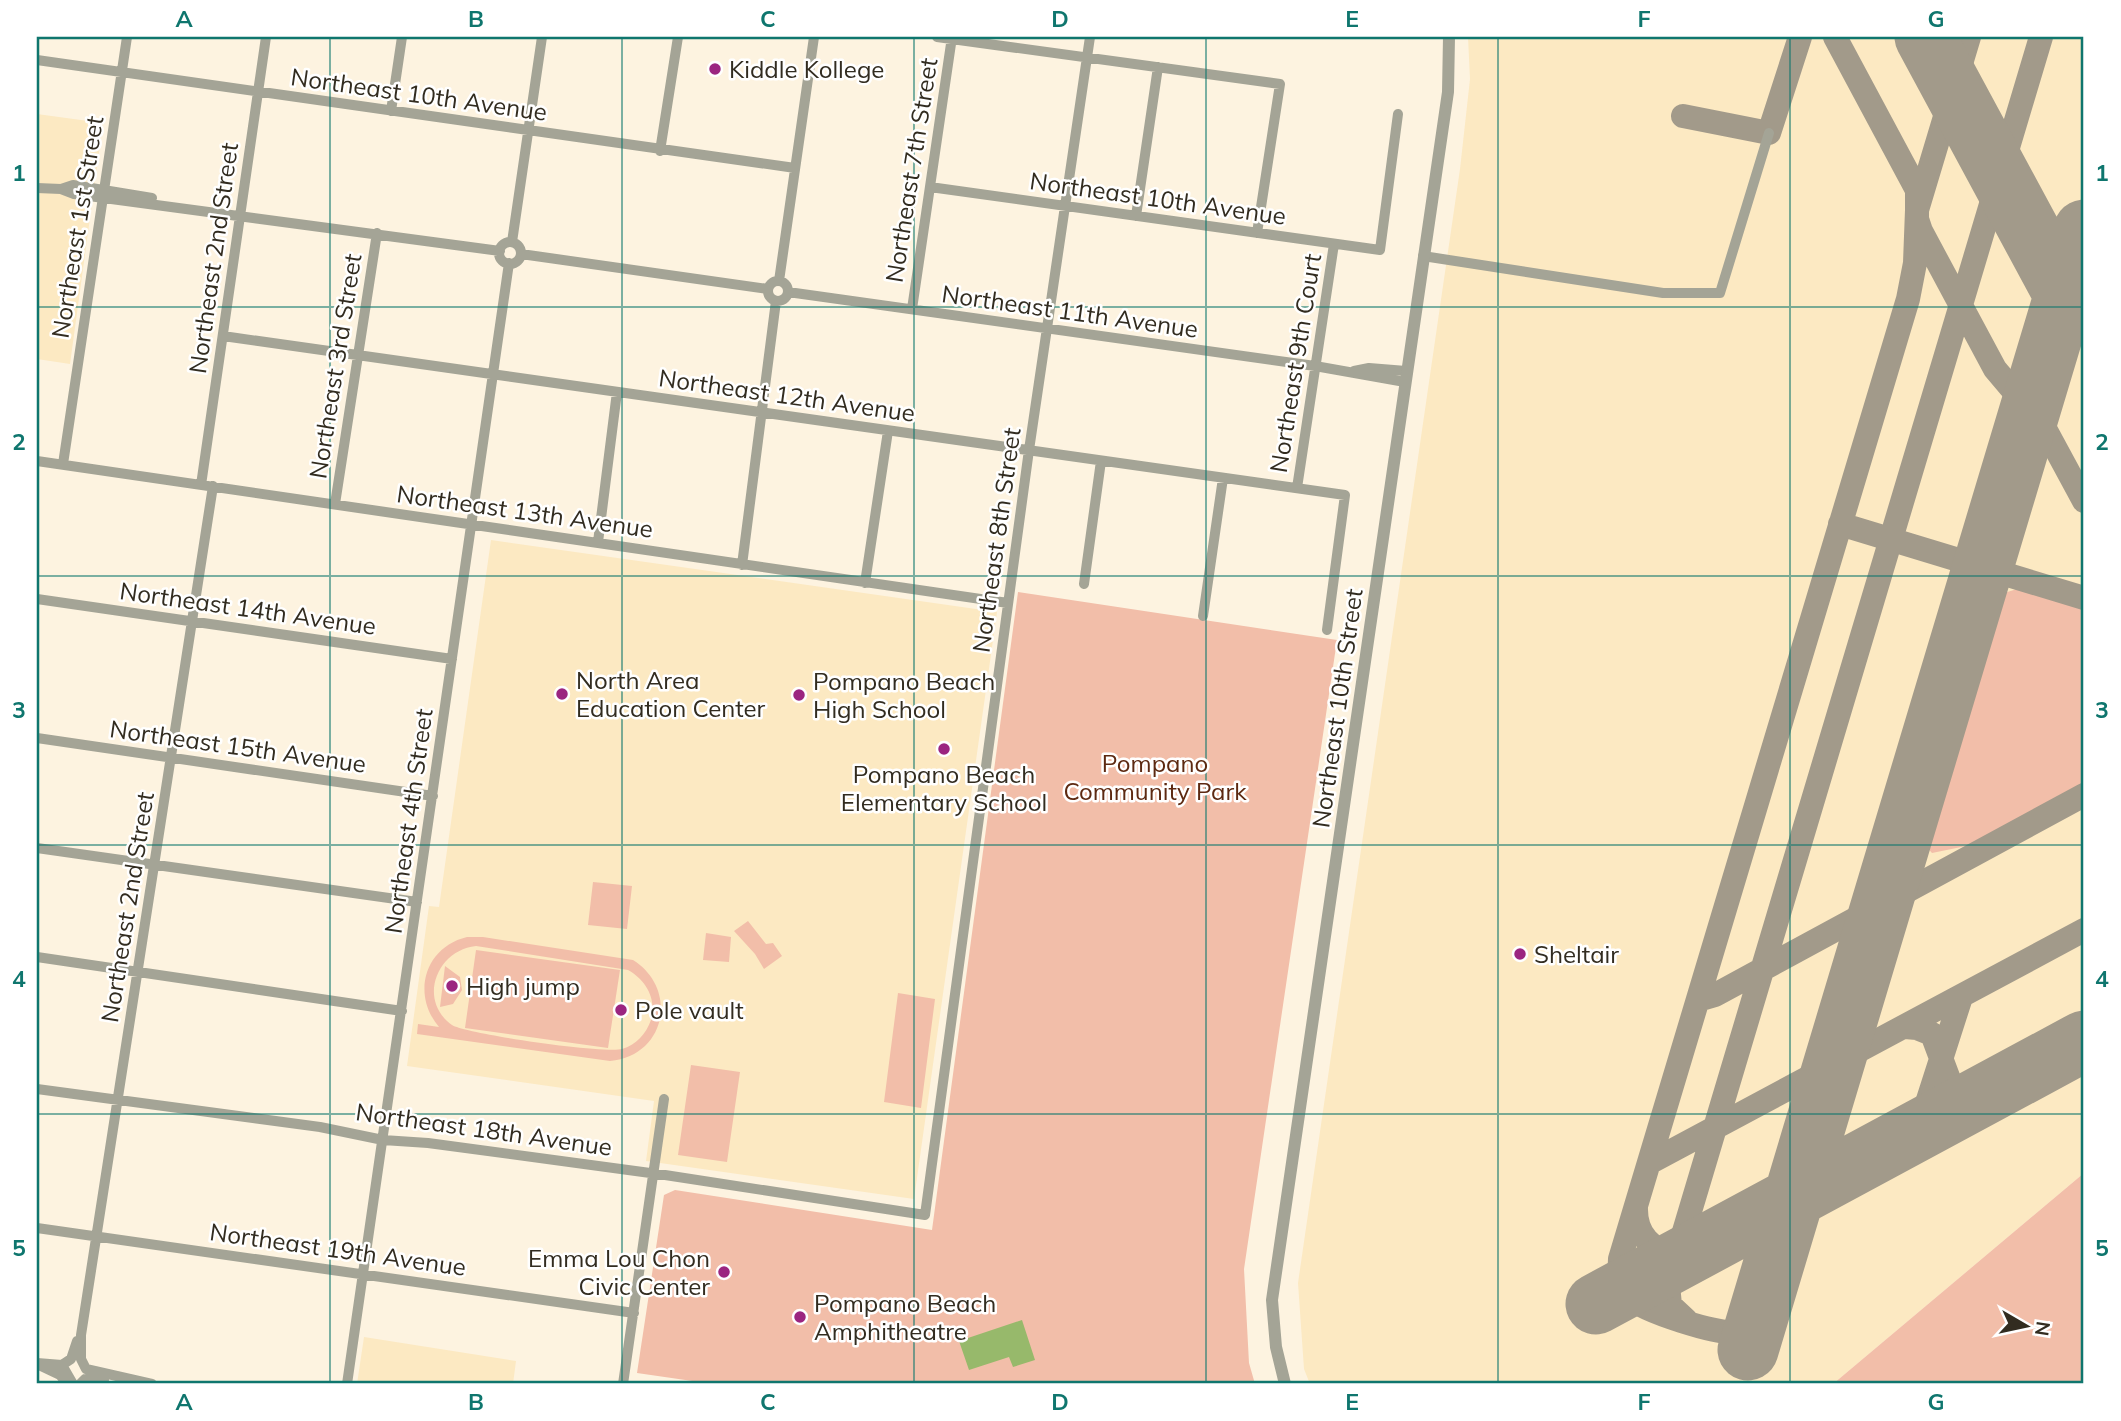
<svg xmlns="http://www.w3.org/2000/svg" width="2121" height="1421" font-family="Mulish,sans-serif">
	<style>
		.built { fill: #fce9c2 }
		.green { fill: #f2bea9; fill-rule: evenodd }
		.water { fill: #97b96b }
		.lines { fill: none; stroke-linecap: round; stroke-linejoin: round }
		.taxiway { stroke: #a29a8a; stroke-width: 24 }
		.runway { stroke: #a29a8a; stroke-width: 61 }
		.minor { stroke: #a4a496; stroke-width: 10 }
		.tertiary { stroke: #a4a496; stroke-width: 12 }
		.grid { fill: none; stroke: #0f766e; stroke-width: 2; stroke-opacity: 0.55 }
		.poi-dot { fill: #9b2580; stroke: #fff; stroke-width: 2.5 }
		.labels { text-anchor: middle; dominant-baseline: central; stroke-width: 5; stroke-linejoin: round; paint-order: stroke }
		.poi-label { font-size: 24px; fill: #322c20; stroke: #fff; text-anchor: start }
		.street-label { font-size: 24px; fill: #322c20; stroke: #fff }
		.park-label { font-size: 24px; fill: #5d2911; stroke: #fff }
		.neatline { fill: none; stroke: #0f766e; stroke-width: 2.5 }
		.grid-label { font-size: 23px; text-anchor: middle; font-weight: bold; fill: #0f766e }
	</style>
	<rect width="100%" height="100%" fill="#fdf3e0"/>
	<path class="built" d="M1468 37H2084V1173L1833 1384H1310L1304 1369 1298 1283 1460 169 1470 79Z
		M37 114 103 123 70 364 37 359Z
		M491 540 997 612 914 1199 646 1161 654 1101 407 1066 429 906 439 907Z
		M364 1337 516 1361 513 1384H357Z"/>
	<path class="green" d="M2017 589 2084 609V787L1971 845 1932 853 1924 844 1998 601 2001 594Z
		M1018 592 1337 640 1244 1269 1249 1363 1255 1384H713L637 1373 664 1195 675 1190 932 1230Z
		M593 882 632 886 627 929 588 925Z
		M748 921 766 944 773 943 782 956 764 969 755 954 734 931Z
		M706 933 731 937 729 962 703 960Z
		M467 937H483L633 960C679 989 666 1056 610 1061L417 1034 418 1024 439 1027C411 994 425 947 467 937ZM476 946 628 970C646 980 657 999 651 1020 646 1034 636 1045 622 1049 605 1054 466 1034 452 1025 417 1000 437 950 476 946Z
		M476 950 620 970 608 1048 465 1028Z
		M445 966 460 977 462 990 453 1004 440 1007Z
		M898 993 935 999 921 1108 884 1102Z
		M691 1065 740 1072 727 1162 678 1155Z
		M2084 1173V1384H1833Z"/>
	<path class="water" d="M1022 1320 1035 1360 1013 1367 1009 1357 969 1370 959 1341Z"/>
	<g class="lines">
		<path class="taxiway" d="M1835 37 1917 190V219L1921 231 1995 369 2044 427 2084 501
			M1683 116 1769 133 1800 37
			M1840 524 2084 598
			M1698 1000 1715 995 2084 795
			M1905 1027 1917 1028 1932 1034 1953 1090 1982 1096
			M1918 1131 1961 997
			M1649 1163 2084 930
			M1636 1207C1635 1236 1652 1248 1676 1259
			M1760 1312C1755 1321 1746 1330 1735 1332 1719 1335 1643 1311 1632 1299 1620 1288 1619 1274 1620 1259L1908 299 1915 263 1917 210 1969 37
			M1686 1320 1670 1305 1668 1285 2041 37"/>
		<path class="runway" d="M1925 37 2075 315
			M1596 1304 2084 1041
			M1748 1350 2084 230"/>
		<path class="minor" d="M937 37 1280 84 1257 233
			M37 60 795 168
			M391 111 402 37
			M660 151 678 37
			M930 187 1380 250 1398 114
			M37 188 61 189 73 185 152 198
			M61 189 74 194 500 251
			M1136 216 1158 67
			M512 242 542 37
			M499 253a11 11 0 1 1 22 0a11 11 0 1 1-22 0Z
			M521 254 768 289
			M1423 256 1663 293H1720L1769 133
			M768 291a10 10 0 1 1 20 0a10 10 0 1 1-20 0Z
			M779 281 814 37
			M788 292 1315 366 1405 382
			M912 309 952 37
			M223 336 1345 495 1327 630
			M1354 371 1369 368 1406 371
			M37 461 1008 603
			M63 464 127 37
			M201 485 266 37
			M1297 488 1334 244
			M335 504 377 233
			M598 542 617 392
			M742 565 776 301
			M865 583 888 431
			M1084 584 1101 461
			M37 599 452 659
			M1203 616 1223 478
			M37 738 433 796
			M37 848 417 902
			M37 957 402 1011
			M37 1089 320 1127 383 1140 428 1143 665 1175 925 1215 1029 450 1090 37
			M37 1228 634 1313
			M37 1363 62 1365 73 1384
			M62 1365 71 1359 77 1341
			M41 1366 60 1375 67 1384
			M80 1384 85 1379 104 1380
			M152 1384 86 1369 81 1359V1335L213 486
			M347 1384 509 263
			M623 1384 664 1099"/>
		<path class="tertiary" d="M1285 1384 1276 1347 1272 1300 1448 92 1449 37"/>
	</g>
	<path class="grid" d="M330 37V1384M622 37V1384M914 37V1384M1206 37V1384M1498 37V1384M1790 37V1384M37 307H2084M37 576H2084M37 845H2084M37 1114H2084"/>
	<g class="poi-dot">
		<circle cx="715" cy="69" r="7"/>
		<circle cx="562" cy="694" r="7"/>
		<circle cx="799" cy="695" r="7"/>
		<circle cx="944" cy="749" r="7"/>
		<circle cx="1520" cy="954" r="7"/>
		<circle cx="452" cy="986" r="7"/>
		<circle cx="621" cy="1010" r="7"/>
		<circle cx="724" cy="1272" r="7"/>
		<circle cx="800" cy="1317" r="7"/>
	</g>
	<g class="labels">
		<g class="poi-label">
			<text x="729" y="69">Kiddle Kollege</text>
			<text x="576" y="680">North Area<tspan x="576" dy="28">Education Center</tspan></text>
			<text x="813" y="681">Pompano Beach<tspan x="813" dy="28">High School</tspan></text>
			<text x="944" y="774" text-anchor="middle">Pompano Beach<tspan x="944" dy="28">Elementary School</tspan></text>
			<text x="1534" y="954">Sheltair</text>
			<text x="466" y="986">High jump</text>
			<text x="635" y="1010">Pole vault</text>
			<text x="710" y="1258" text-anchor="end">Emma Lou Chon<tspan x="710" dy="28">Civic Center</tspan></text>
			<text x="814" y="1303">Pompano Beach<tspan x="814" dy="28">Amphitheatre</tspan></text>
		</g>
		<g class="street-label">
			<text transform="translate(419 94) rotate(8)">Northeast 10th Avenue</text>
			<text transform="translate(911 170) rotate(-81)">Northeast 7th Street</text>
			<text transform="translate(1158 198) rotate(8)">Northeast 10th Avenue</text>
			<text transform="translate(77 227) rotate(-81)">Northeast 1st Street</text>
			<text transform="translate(213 258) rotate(-82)">Northeast 2nd Street</text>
			<text transform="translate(1070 311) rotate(8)">Northeast 11th Avenue</text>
			<text transform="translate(1295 363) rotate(-81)">Northeast 9th Court</text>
			<text transform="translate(335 366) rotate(-81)">Northeast 3rd Street</text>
			<text transform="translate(787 395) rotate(8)">Northeast 12th Avenue</text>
			<text transform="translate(525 511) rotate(8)">Northeast 13th Avenue</text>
			<text transform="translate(996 540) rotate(-82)">Northeast 8th Street</text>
			<text transform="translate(248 608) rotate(8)">Northeast 14th Avenue</text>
			<text transform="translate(1337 708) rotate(-82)">Northeast 10th Street</text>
			<text transform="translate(238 746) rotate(8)">Northeast 15th Avenue</text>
			<text transform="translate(408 821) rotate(-82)">Northeast 4th Street</text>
			<text transform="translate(127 907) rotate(-81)">Northeast 2nd Street</text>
			<text transform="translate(484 1129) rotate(8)">Northeast 18th Avenue</text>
			<text transform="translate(338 1249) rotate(8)">Northeast 19th Avenue</text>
		</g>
		<g class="park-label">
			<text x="1155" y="763">Pompano<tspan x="1155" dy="28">Community Park</tspan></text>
		</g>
	</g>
	<rect width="2121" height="1421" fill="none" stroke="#ffffff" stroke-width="77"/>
	<g transform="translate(2026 1326) rotate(99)" stroke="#ffffff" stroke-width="5" paint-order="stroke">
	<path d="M0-5L12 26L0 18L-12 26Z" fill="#322c20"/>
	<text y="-10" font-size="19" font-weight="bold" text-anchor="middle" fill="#322c20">N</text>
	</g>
	<rect x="38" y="38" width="2044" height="1344" class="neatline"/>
	<g class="grid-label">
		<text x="184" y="27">A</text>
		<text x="476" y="27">B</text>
		<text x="768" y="27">C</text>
		<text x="1060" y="27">D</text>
		<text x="1352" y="27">E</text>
		<text x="1644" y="27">F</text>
		<text x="1936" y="27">G</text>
		<text x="19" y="181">1</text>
		<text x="2102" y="181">1</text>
		<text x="19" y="450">2</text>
		<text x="2102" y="450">2</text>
		<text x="19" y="718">3</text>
		<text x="2102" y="718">3</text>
		<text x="19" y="987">4</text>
		<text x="2102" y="987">4</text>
		<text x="19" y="1256">5</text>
		<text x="2102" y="1256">5</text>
		<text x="184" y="1410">A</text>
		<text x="476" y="1410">B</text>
		<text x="768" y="1410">C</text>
		<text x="1060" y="1410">D</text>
		<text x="1352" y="1410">E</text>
		<text x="1644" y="1410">F</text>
		<text x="1936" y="1410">G</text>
	</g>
</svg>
